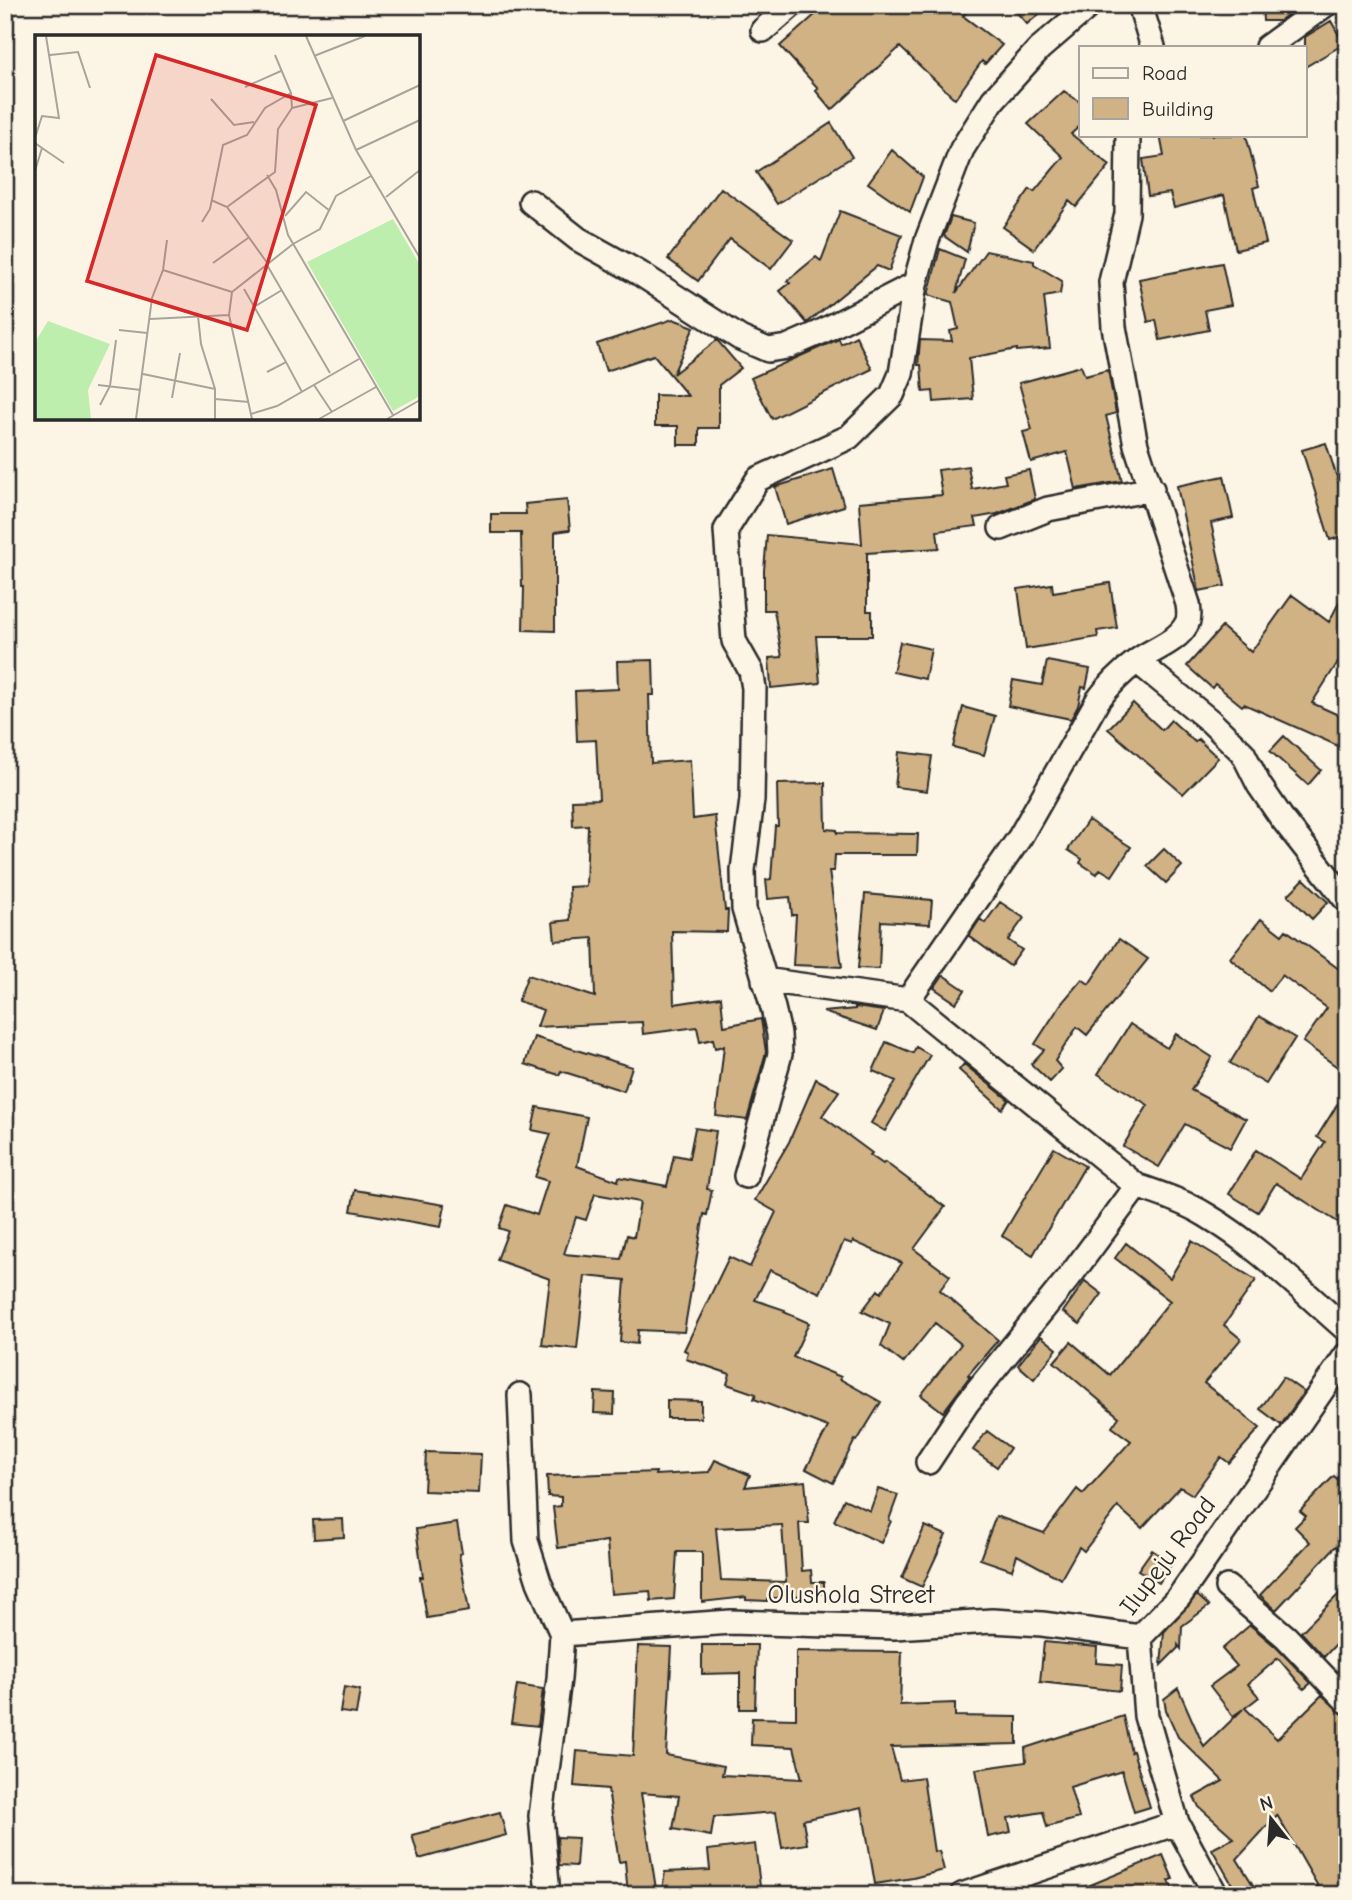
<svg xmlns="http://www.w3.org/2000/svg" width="1352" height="1900" font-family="'Comic Neue',sans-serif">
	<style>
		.building { fill: #d0b285; stroke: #2b2b2b; stroke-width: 2; fill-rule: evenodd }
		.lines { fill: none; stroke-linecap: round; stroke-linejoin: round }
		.street-casing { stroke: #2b2b2b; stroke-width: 28 }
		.street { stroke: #fcf5e5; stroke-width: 23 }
		.labels { text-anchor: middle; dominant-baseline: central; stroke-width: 5; stroke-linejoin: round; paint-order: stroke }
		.street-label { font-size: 26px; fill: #2b2b2b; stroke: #fcf5e5 }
		.inset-road { fill: none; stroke: #a8a49b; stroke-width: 2 }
		.view { fill: #d62828; fill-opacity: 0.15; stroke: #d62828; stroke-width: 3.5 }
		.inset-edge { fill: none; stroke: #2b2b2b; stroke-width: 3.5 }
	</style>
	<rect width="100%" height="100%" fill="#fcf5e5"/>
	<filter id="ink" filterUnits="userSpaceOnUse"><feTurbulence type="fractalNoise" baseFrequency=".0143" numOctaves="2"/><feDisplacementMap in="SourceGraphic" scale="14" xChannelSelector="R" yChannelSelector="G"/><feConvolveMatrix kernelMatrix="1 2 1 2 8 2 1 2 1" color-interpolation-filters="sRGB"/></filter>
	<g filter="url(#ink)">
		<path class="building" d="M826 5H973L963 16 1002 45 985 64 982 61 955 99 900 47 832 110 815 90 818 88 780 46Z
			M1010 5H1050L1027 24Z
			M1262 5H1301L1279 21H1263Z
			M1331 21 1344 44 1305 67V37Z
			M1064 91 1081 103V125L1071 134 1110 165 1076 207 1069 201 1034 249 1003 227 1030 189 1034 192 1063 157 1028 124Z
			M831 123 852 157 777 204 756 172Z
			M1160 135H1246L1259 186 1253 188 1266 243 1236 250 1224 195 1174 208 1170 193 1148 196 1143 159 1164 156Z
			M892 150 923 177 910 212 868 183Z
			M721 188 793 240 771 269 730 239 698 281 668 259Z
			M840 211 902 235 889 271 877 266 807 323 780 291 790 283 787 281 816 257 821 261Z
			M951 217 974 223 967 252 944 236Z
			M940 249 965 259 956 293 986 251 1034 261V264L1062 281 1060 294 1044 297 1050 348 1017 351V349L969 358 973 399 934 402 933 391 923 392 921 365H918L920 340 952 341 950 331 958 329 952 302 928 295Z
			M1222 263 1231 305 1205 310 1209 330 1160 340 1156 320 1148 322 1139 279Z
			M673 319 694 327 673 374 717 340 741 368 719 385V428H699V445H678V426H655V395L688 396 654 355 606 371 597 344Z
			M856 336 872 369 772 419 751 378 839 339 841 344Z
			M1081 366 1085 376 1108 370 1116 413 1106 416 1122 481 1076 489 1067 452 1031 462 1023 432 1032 430 1019 383Z
			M1326 443 1347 509V535L1330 540 1302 450Z
			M968 466 972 489 1006 483 1004 475 1029 470 1035 499 997 514 975 518 977 526 937 531 939 548 867 553V611H872V636H816L820 683 771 688 769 658 782 657 774 610H764V570L767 535 862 544 859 502 942 495 938 470Z
			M833 469 844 506 786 524 775 487Z
			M1224 476 1233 518 1211 523 1225 586 1199 591 1177 486Z
			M567 500 570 530 555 532V631L523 630 524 587H522L521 533H491V514H526L525 504Z
			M1110 583 1117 628 1097 631 1098 637 1026 649 1018 589 1052 584 1053 592Z
			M1347 587V648L1312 703 1347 719V750L1244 704 1242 706 1215 684 1212 688 1187 666 1222 627 1251 652 1292 595 1329 622Z
			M900 642 931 649 925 679 893 672Z
			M653 660 654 695H649L651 763 690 760 693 819 715 816 725 910H728L727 932 672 931 674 1004 721 997 724 1026 761 1019 766 1052 747 1120 716 1116 724 1046 715 1048 713 1039 700 1042 697 1027 643 1034 642 1022 537 1027 543 1010 518 1001 528 975 595 997 593 938 555 941 553 922 570 920 569 887 586 886 588 825 573 826 572 800 599 799 596 740 577 741 575 691 618 689 617 661Z
			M1047 661 1090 669 1086 688 1082 687 1078 706 1071 719 1008 706 1013 680 1042 685Z
			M1133 703 1162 730 1171 720 1195 742 1198 739 1218 758 1183 794 1108 729Z
			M963 707 995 716 984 755 953 747Z
			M1284 736 1321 770 1308 785 1270 751Z
			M899 752 932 756 927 791 895 787Z
			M825 783 826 829 837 830V833L918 834 917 855H835L834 871H829L842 967 793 965 796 915H792L790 897 768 899 766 880 771 879 775 826H778L777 784Z
			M1088 820 1131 847 1112 876 1100 869 1097 874 1080 863 1082 859 1068 850Z
			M1164 849 1182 866 1166 883 1147 866Z
			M1304 879 1328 902 1312 919 1288 895Z
			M865 894 932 900 930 924 881 921 879 969 858 968Z
			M1000 902 1024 918 1008 940 1022 950 1010 966 969 936 980 919 985 923Z
			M1261 919 1282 935 1286 930 1347 975V1074L1303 1042 1327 1008 1282 975 1269 991 1230 958Z
			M1119 939 1148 959 1087 1035 1077 1027 1055 1061 1062 1069 1050 1082 1031 1064 1044 1050 1035 1044 1061 1004 1082 979 1089 984Z
			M943 975 965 990 956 1003 934 988Z
			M855 1007 884 1011 877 1030 823 1012 855 1009Z
			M1259 1016 1295 1038 1266 1084 1230 1063Z
			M1130 1024 1167 1048 1176 1034 1212 1057 1191 1090 1246 1119 1230 1148 1185 1124 1159 1167 1123 1146 1148 1105 1098 1074Z
			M534 1037 632 1067 624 1091 561 1071 559 1075 525 1064Z
			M886 1042 913 1053 916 1047 930 1055 885 1131 871 1123 896 1081 873 1071Z
			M964 1064 1009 1100 1002 1109 959 1070Z
			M816 1079 839 1091 822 1116 872 1153 870 1155 883 1164 885 1162 945 1207 914 1249 950 1276 940 1290 998 1340 968 1375 970 1376 943 1412 921 1395 961 1344 935 1323 903 1363 881 1346 890 1324 862 1311 878 1290 881 1293 902 1263 853 1241 852 1244 844 1241 820 1293 770 1270 755 1300 785 1310 784 1312 809 1323 793 1357 841 1377 840 1379 881 1402 857 1441 855 1440 833 1483 806 1469 828 1427 754 1399 756 1394 727 1384 730 1374 686 1359 688 1352 684 1350 729 1257 750 1267 776 1212 755 1200 789 1142Z
			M1347 1089V1228L1276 1183 1258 1212 1229 1194 1256 1150 1301 1179 1325 1142 1317 1137Z
			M537 1107 587 1117 577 1166 618 1181 619 1177 667 1186 674 1155 689 1158 695 1128 716 1131 707 1189 712 1190 707 1215 704 1214 684 1332 638 1330 637 1344 620 1342 625 1280 585 1276 577 1349 542 1345 550 1279 497 1260 508 1231 499 1228 507 1205 537 1215 548 1181 535 1177 551 1134 532 1130ZM595 1194 640 1202 634 1237 627 1235 621 1259 564 1254 576 1217 586 1220Z
			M1054 1148 1085 1166 1033 1255 1002 1236Z
			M355 1190 445 1205 441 1227 351 1211Z
			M1192 1241 1256 1280 1224 1325 1241 1339 1204 1383 1260 1428 1229 1463 1221 1457 1193 1495 1180 1487 1142 1528 1118 1507 1084 1551 1079 1547 1061 1579 1017 1555 1012 1570 980 1559 996 1516 1044 1533 1077 1489 1083 1494 1131 1441 1112 1427 1119 1417 1054 1362 1071 1342 1110 1375 1170 1301 1115 1258 1126 1243 1170 1278Z
			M1085 1281 1102 1294 1080 1324 1063 1312Z
			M1041 1336 1057 1349 1034 1379 1018 1365Z
			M1283 1377 1304 1392 1281 1425 1260 1409Z
			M595 1392 615 1393 614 1414 594 1413Z
			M667 1400 701 1401V1418H667Z
			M987 1431 1010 1448 997 1467 973 1450Z
			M426 1452 481 1454 479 1493 424 1491Z
			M715 1460 750 1475 745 1487 805 1481 809 1523H799L802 1571 811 1570 812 1582H824V1593L767 1599V1601L746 1600V1597L702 1602V1552H677L674 1599 651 1601 650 1591 611 1594 607 1541 558 1548 553 1507 561 1506V1497L548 1496 547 1476 656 1472 655 1475 709 1472ZM782 1525 786 1582 721 1580 716 1528Z
			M1334 1476 1347 1488V1557L1336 1546 1276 1610 1260 1595 1310 1542 1295 1527 1306 1516 1300 1511Z
			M878 1489 898 1495 889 1520 891 1521 881 1543 834 1521 844 1499 870 1511Z
			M343 1519 344 1537 314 1539 313 1520Z
			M457 1523 462 1553 459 1554 469 1611 427 1618 420 1577H423L416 1529Z
			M925 1526 946 1535 922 1587 902 1578Z
			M1152 1550 1172 1563 1159 1583 1138 1570Z
			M1347 1586V1654L1336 1644 1324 1657 1301 1632Z
			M1197 1595 1209 1606 1182 1626 1181 1649 1178 1645V1648L1161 1665 1164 1632Z
			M1250 1625 1276 1647 1311 1683 1304 1689 1278 1658 1248 1684 1259 1697 1245 1708 1277 1739 1322 1695 1347 1718V1895H1323L1277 1815 1237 1859 1255 1888 1242 1895H1238L1212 1849 1234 1838 1199 1807 1194 1797 1223 1781 1178 1737 1166 1710 1164 1699 1178 1688 1204 1747 1243 1709 1233 1716 1210 1686 1237 1666 1222 1649Z
			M1044 1642 1097 1647 1096 1663 1122 1665 1120 1691 1040 1682Z
			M702 1645H757L755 1709H740V1673L702 1674Z
			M638 1646 672 1647 666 1755 724 1766 722 1775 802 1779 794 1747 751 1745 752 1718 796 1719V1651L902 1652 900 1705 955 1703V1716L1017 1717V1744L891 1747 900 1780 923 1777 934 1852 939 1851 944 1870 913 1878 875 1884 862 1807 803 1820 807 1844 782 1848 776 1812 714 1817 711 1836 673 1829 679 1796 641 1793 657 1895H628L625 1861 619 1862 608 1789 574 1786 577 1751 633 1756Z
			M517 1685 543 1689 538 1726 511 1723Z
			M344 1687 360 1690 356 1714 340 1712Z
			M1123 1716 1131 1752 1133 1751 1150 1807 1134 1812 1122 1771 1070 1787 1079 1818 1047 1827 1043 1812 1008 1818 1011 1832 988 1837 976 1769 1026 1762 1025 1748Z
			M500 1812 506 1835 419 1859 412 1835Z
			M557 1837 578 1838 576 1866 559 1865Z
			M755 1844 761 1895H661L665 1872 710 1870 708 1850Z
			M1163 1855 1173 1879 1169 1881 1176 1895H1066Z"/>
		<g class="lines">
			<defs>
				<path id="street" d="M1140 5 1153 47
					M763 30 792 5
					M1267 47 1325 5
					M531 202 578 239 639 273 740 338 768 350 787 347 819 333 915 284
					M1001 528 1048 509 1152 489
					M1137 661 1210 721 1243 753 1259 785 1281 817 1347 901
					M764 980 908 1000 1137 1186C1160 1194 1185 1202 1206 1215 1258 1246 1301 1290 1347 1330
					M908 1000 1020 837 1098 700C1109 685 1121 673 1137 661 1151 650 1177 642 1186 625 1190 619 1189 611 1188 604L1136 445 1114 327 1111 282 1127 214 1128 135
					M746 1176 780 1054 779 1034 773 1008 744 909 743 870 752 800 754 688 751 671 734 641 726 530 758 479 849 437 892 395 901 374 915 284 927 240 962 149 993 100 1039 49 1090 5
					M520 1395 526 1541 539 1582 562 1634 559 1679 541 1816 548 1895
					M928 1462 967 1403 1074 1271 1137 1186
					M1227 1587 1286 1637 1347 1701
					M562 1634 731 1622 894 1627 992 1621 1042 1624 1140 1637
					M962 1895 1177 1823
					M1216 1895 1177 1823 1146 1716 1140 1637 1179 1597 1347 1354"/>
			</defs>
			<use href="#street" class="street-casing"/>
			<use href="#street" class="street"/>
		</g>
	</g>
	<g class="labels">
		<g class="street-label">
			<text transform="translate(1168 1556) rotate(-53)">Ilupeju Road</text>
			<text x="851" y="1595">Olushola Street</text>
		</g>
	</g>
	<g transform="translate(35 35)">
		<rect width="385" height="385" fill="#fcf5e5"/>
		<path d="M358 184 385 230V361L358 376 272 227ZM13 286 75 309 53 355 56 384H0V307Z" fill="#beeead"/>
		<path class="inset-road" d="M271 1 321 115 385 223M15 20 43 17 55 53M240 20 256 58 257 73 297 63M279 21 330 1M210 52 246 36M176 64 199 90 219 87M308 86 385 50M0 103 7 81 24 83 11 1M0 108 7 113 0 136M7 113 29 128M321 115 385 85M232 140 241 155 253 200 358 380M351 162 385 135M176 165 192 172 233 229M192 172 240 137 243 94 257 73M250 181 271 157 295 176M167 187 175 174 188 110 212 100 230 73 256 58M178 228 213 203M232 230 295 338M128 235 197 257M209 254 251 327M219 272 247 255M163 281 166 309 180 354V384M115 284 194 280M84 295 112 298M232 337 251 327 267 357M108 339 180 354M63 350 106 355M279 350 297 377M137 363 145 318M180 364 214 367M65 370 75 351 81 305M216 379 242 371 324 324M101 384 117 263 128 235 132 205M217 384 194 280 197 257 258 209 285 194 301 161 336 141M284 384 341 352M352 384 385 365"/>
		<path class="view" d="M121 20 281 70 212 295 52 246Z"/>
		<rect width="385" height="385" class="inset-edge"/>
	</g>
	<rect width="1352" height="1900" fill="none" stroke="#fcf5e5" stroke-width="28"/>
	<rect x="14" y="14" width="1324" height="1872" fill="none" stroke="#2b2b2b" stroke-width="2.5" filter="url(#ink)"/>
	<rect x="1079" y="46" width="228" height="91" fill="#fcf5e5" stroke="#a8a49b" stroke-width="2"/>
	<rect x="1093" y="68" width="35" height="10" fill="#fcf5e5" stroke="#a8a49b" stroke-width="2"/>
	<text x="1142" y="80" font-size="21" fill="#2b2b2b">Road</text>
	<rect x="1093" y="98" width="35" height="21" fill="#d0b285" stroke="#a8a49b" stroke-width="2"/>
	<text x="1142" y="116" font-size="21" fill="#2b2b2b">Building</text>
	<g transform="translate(1271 1819) rotate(343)" stroke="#fcf5e5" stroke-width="5" paint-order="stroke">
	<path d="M0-5L12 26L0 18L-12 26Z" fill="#2b2b2b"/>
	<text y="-10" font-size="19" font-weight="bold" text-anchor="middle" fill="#2b2b2b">N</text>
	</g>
</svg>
